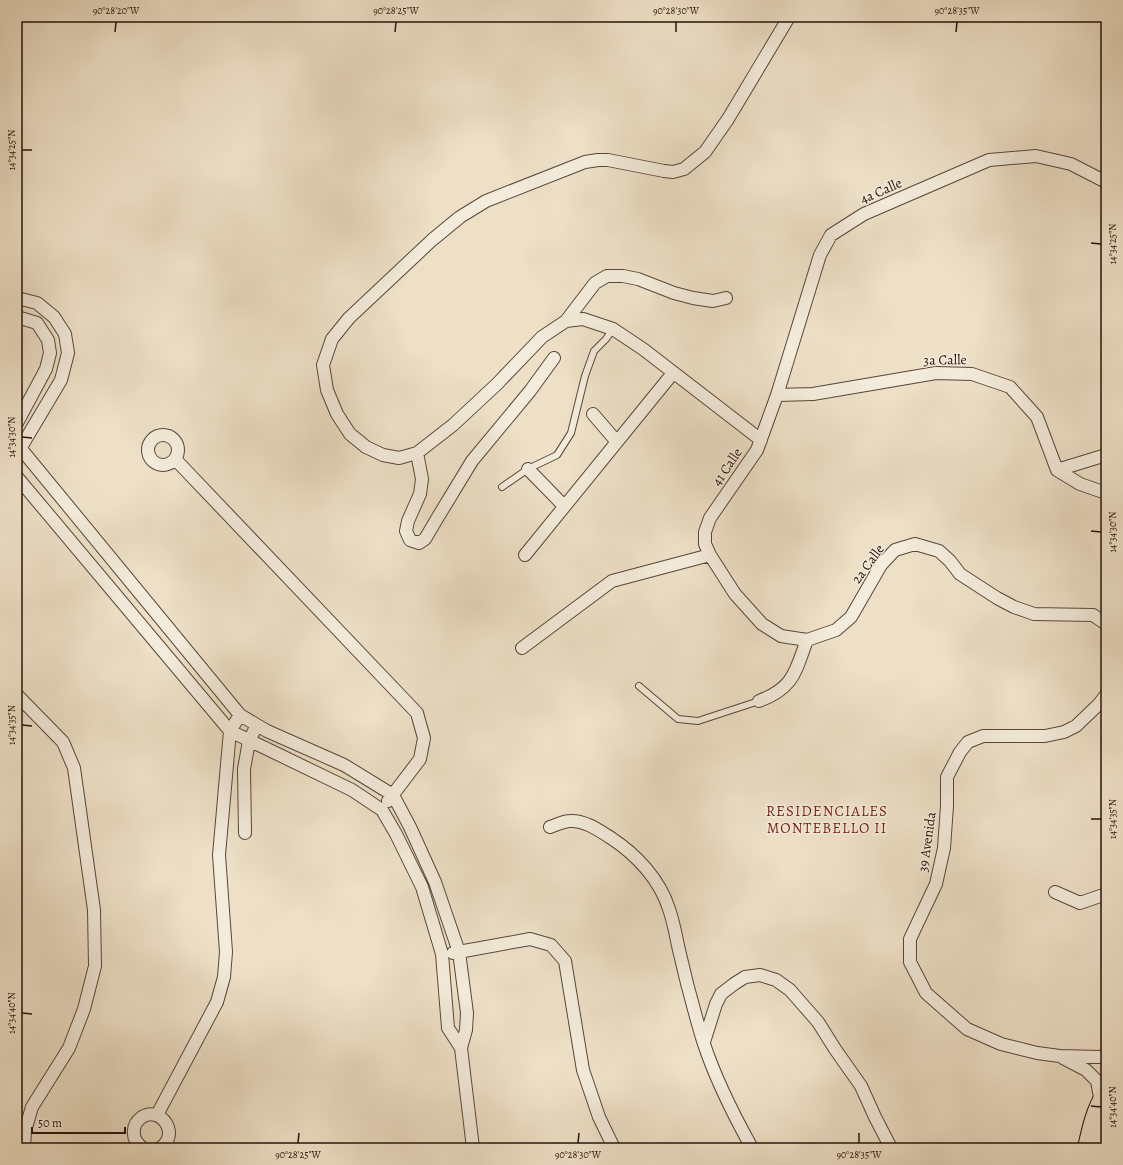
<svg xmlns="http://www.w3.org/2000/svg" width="1123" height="1165" font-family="Alegreya,serif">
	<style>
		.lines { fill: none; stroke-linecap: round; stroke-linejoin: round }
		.service-casing { stroke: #584638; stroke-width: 8 }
		.minor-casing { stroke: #584638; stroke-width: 14 }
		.trunk-casing { stroke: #261209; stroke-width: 22 }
		.service { stroke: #f3ebdb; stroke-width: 6 }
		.minor { stroke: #f3ebdb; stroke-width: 12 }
		.trunk { stroke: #ede0c7; stroke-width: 20 }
		.ticks { fill: none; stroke: #261209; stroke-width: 1.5 }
		.labels { text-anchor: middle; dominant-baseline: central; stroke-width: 3; stroke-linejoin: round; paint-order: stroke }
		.street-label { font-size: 14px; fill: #261209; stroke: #f3ebdb }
		.neighbourhood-label { font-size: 15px; letter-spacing: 1px; fill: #7a1f14; stroke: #f3ebdb }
		.neatline { fill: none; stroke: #261209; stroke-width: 1.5 }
		.ticks-label { font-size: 10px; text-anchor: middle; fill: #261209 }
	</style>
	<rect width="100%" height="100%" fill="#ede0c7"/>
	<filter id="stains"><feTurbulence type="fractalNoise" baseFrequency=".005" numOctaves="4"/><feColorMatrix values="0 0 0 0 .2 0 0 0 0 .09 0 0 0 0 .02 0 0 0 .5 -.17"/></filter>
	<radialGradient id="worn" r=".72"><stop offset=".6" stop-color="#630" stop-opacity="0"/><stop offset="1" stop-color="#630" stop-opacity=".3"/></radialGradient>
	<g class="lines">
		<defs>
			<path id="service" d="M502 487 528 469 557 455 571 433 585 376 594 351 606 339 613 329
				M639 686 678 719 698 721 759 701"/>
			<path id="minor" d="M1106 182 1071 164 1036 156 989 160 864 214 831 235 820 255 777 395 757 450 710 518 705 532V544L710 555 735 594 762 624 781 636 807 640 836 630 851 617 881 565 895 550 915 544 939 551 950 561 960 574 997 598 1014 607 1034 614 1093 615 1106 624
				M17 298 37 303 54 317 65 334 68 353 61 380 17 454
				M17 317 37 323 48 340 50 353 46 369 17 423
				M566 321 595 283 607 276H623L638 279 674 293 693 298 713 301 726 298
				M777 395 813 394 936 373 972 374 1010 387 1037 417 1057 470 1080 484 1103 492 1106 491
				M593 414 617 442
				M148 450a15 15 0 1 1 30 0a15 15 0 1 1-30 0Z
				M761 440 643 349 613 329 583 319 566 321 542 337 497 384 453 425 417 453 399 458 383 455 366 447 350 434 337 414 327 390 323 365 332 339 349 318 432 240 460 217 486 201 585 162 598 160H608L664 171 673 172 684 169 705 152 728 119 789 17
				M17 444 240 715 267 731 344 765 393 795 410 827 435 882 459 952 467 1013 466 1030 461 1048 473 1148
				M417 453 422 479 420 494 408 521 406 531 410 540 419 543 425 539 438 517 472 461 530 391 554 358
				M175 459 417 713 424 738 420 759 388 801
				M528 469 564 506
				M1057 470 1106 455
				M17 477 230 731 352 790 382 810 396 834 422 887 442 954 448 1028 461 1048
				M525 555 673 373
				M522 648 612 581 710 555
				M17 695 63 742 74 768 94 910 95 966 84 1009 69 1048 32 1107 25 1131 24 1148
				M1106 695 1099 704 1076 726 1064 732 1045 736H983L968 742 960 752 947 777V806L944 848 936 884 910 939V962L926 993 967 1029 1001 1044 1037 1053 1060 1056 1099 1057 1106 1056
				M759 701C794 688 795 672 807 640
				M550 827C556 825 564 821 570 821 585 820 600 831 611 838 637 855 660 880 669 909 674 923 676 937 679 950 686 981 694 1011 703 1041 715 1078 733 1114 752 1148
				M245 833 244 769 249 741 257 725
				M1055 892 1080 903 1106 894
				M453 953 530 939 551 945 565 961 583 1070 599 1117 614 1148
				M704 1042 716 1004 721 994 734 984 745 977 760 975 776 980 790 990 818 1022 835 1049 861 1086 875 1117 891 1148
				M1063 1058 1086 1070 1097 1081 1101 1103
				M157 1115 217 1002 224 977 226 952 219 855 230 731 240 715
				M143 1148C137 1144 133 1138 134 1130 134 1124 138 1120 142 1117 161 1105 181 1135 160 1148"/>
			<path id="trunk" d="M1088 1148C1092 1130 1096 1111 1106 1095
				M1105 1148 1106 1144"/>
		</defs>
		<use href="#service" class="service-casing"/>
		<use href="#minor" class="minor-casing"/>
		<use href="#trunk" class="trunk-casing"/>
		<use href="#service" class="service"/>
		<use href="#minor" class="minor"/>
		<use href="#trunk" class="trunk"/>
	</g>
	<path class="ticks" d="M115 32 116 22M395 32 396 22M676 32V22M956 32 957 22M22 150H32M1091 243 1101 244M22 437 32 438M1091 531 1101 532M22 725 32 726M1091 819H1101M22 1013 32 1014M1091 1106 1101 1107M298 1143 299 1133M578 1143 579 1133M859 1143V1133"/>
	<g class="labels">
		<g class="street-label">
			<text transform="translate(881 191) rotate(-24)">4a Calle</text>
			<text transform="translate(945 360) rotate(-1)">3a Calle</text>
			<text transform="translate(727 467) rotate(-56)">41 Calle</text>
			<text transform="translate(868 564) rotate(-54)">2a Calle</text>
			<text transform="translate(927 842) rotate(-82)">39 Avenida</text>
		</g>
		<g class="neighbourhood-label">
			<text x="827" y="811">RESIDENCIALES<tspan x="827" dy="17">MONTEBELLO II</tspan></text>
		</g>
	</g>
	<rect width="1123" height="1165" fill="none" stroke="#ede0c7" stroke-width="44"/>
	<path d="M32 1127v6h93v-6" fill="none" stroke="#261209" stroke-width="2"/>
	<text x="38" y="1127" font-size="12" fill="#261209" stroke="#f3ebdb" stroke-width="3" paint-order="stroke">50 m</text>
	<rect x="22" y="22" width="1079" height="1121" class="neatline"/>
	<g class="ticks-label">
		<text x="116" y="14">90°28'20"W</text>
		<text x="396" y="14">90°28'25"W</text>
		<text x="676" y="14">90°28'30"W</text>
		<text x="957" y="14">90°28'35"W</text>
		<text transform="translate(11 150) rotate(-90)" y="4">14°34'25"N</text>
		<text transform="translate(1112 244) rotate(-90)" y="4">14°34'25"N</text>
		<text transform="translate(11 437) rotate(-90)" y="4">14°34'30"N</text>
		<text transform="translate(1112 532) rotate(-90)" y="4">14°34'30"N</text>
		<text transform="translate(11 725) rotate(-90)" y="4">14°34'35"N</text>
		<text transform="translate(1112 819) rotate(-90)" y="4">14°34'35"N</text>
		<text transform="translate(11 1013) rotate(-90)" y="4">14°34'40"N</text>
		<text transform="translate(1112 1107) rotate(-90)" y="4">14°34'40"N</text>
		<text x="298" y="1158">90°28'25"W</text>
		<text x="578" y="1158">90°28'30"W</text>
		<text x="859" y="1158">90°28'35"W</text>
	</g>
	<rect width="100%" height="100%" filter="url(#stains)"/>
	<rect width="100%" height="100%" fill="url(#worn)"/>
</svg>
